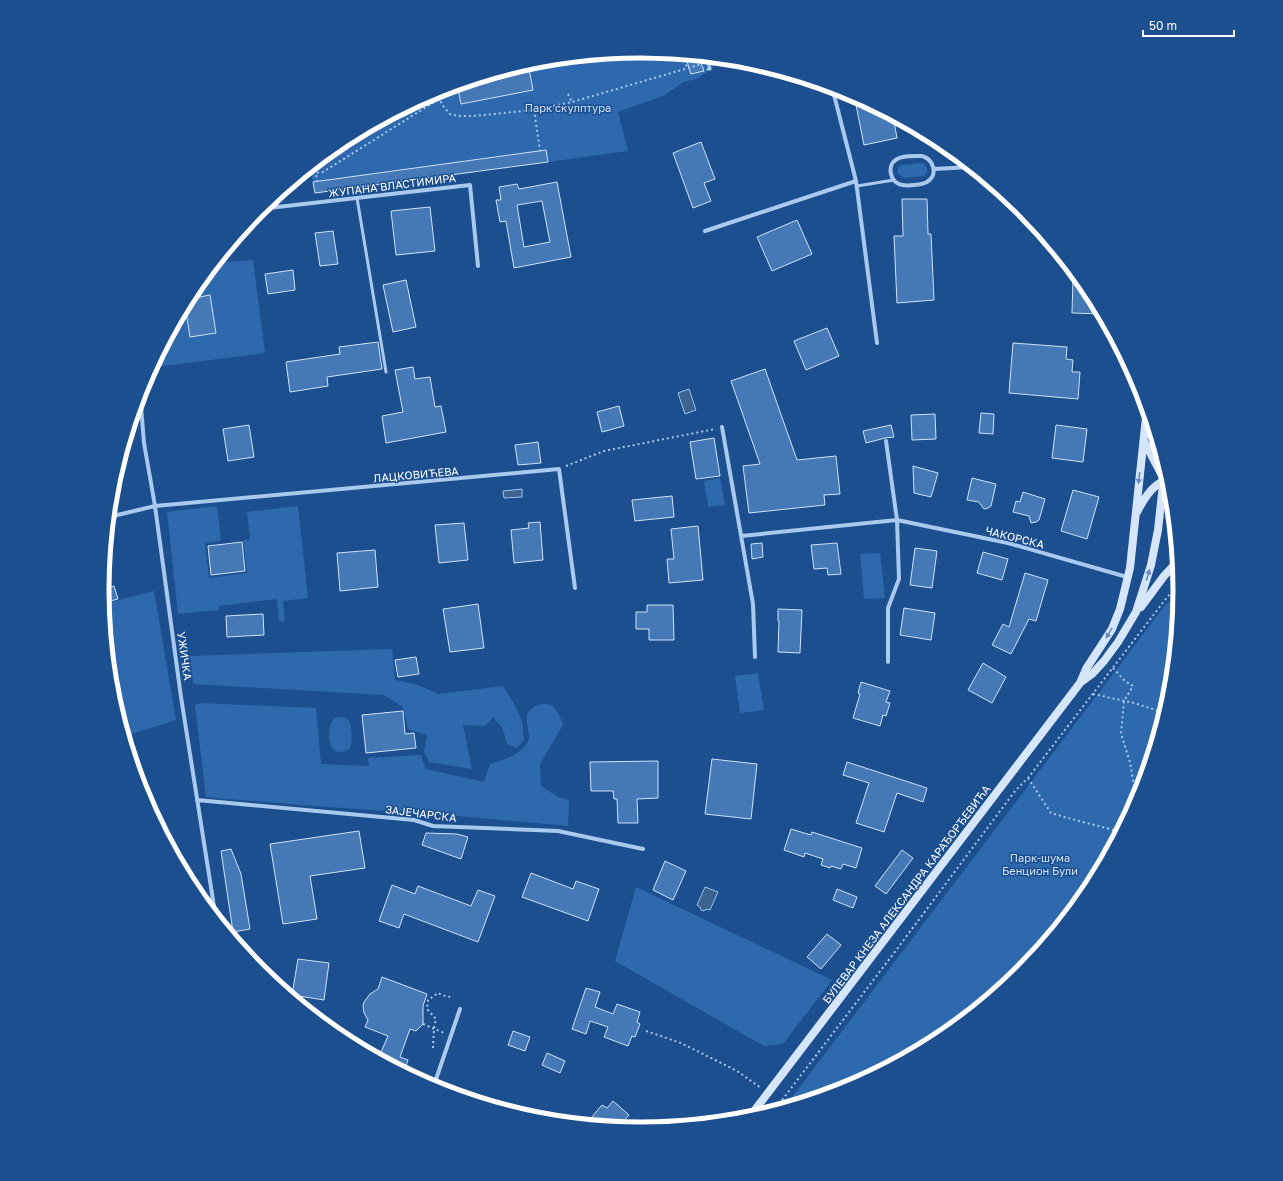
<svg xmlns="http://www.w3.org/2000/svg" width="1283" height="1181" font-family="'Golos Text',sans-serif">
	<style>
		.green { fill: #2e69ad }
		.water { fill: #3c6290; stroke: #9cc4f0 }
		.building { fill: #4478b7; stroke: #cfe3fa; fill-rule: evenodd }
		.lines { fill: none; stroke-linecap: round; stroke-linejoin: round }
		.path { stroke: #a9c9ee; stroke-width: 2; stroke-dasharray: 2 3; stroke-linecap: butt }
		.lane { stroke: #a9c9ee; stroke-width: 3 }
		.street { stroke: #a9c9ee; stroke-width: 4 }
		.secondary { stroke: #d6e6fa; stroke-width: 8 }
		.oneway { fill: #668bba }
		.labels { text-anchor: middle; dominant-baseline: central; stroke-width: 3; stroke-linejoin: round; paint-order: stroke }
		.park-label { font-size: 11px; fill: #cfe3fa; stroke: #1b4f8f }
		.street-label { font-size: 11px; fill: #fff; stroke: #1b4f8f }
		.rim { fill: none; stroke: #fff; stroke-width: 5 }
	</style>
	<rect width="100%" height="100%" fill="#1b4f8f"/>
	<path class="green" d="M642 51 733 60 716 65 697 79 683 82 665 95 618 112 628 151 548 162 545 150 313 182 310 168 342 142 435 92 536 61Z
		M921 163 924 164 927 168V172L924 176 904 178 898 174V169L901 165Z
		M253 260 265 353 156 367 155 361 193 291 216 263Z
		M720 478 725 505 708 507 704 481Z
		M217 506 221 541 205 543 209 578 247 573 243 540 250 539 247 512 298 506 308 598 283 601 285 621 279 622 277 599 219 606V610L178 614 167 512Z
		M880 553 885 598 864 599 860 554Z
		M154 591 176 720 125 736 112 696 103 604Z
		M1181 592 1171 696 1140 797 1090 890 1023 972 941 1039 848 1089 783 1109 1166 604Z
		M392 649 395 680 415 684 439 694 503 686C515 706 524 716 524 740L517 748 507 744 503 729 493 717 485 726 463 725 472 769 429 762 424 752 427 735 408 729 403 707 384 695 193 684 190 656Z
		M758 673 764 710 740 713 735 676Z
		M201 703 316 708 321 764 369 766 368 758 421 755 426 769 484 782 490 764C503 760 519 756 527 743 533 734 523 723 528 713 533 705 544 701 552 706 558 710 561 719 563 725L540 764 541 786 558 797 569 800 568 826 446 815 314 806 206 797 195 705Z
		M340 717C347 717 351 721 351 729 352 737 354 753 340 752 337 752 334 751 332 748 328 742 328 724 334 719Z
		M636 887 832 980 783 1044 764 1046 615 961Z"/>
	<path class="water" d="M689 389 696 410 685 414 678 393Z
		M522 489V497L504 498 503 491Z
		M705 887 718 892 710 910 706 909 704 911 701 910 700 907 697 905Z"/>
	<path class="building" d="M685 55 699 57 704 71 691 74Z
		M528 64 533 90 461 104 457 85Z
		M854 95 893 116 897 138 864 145Z
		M701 142 715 179 704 183 711 201 693 208 673 153Z
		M546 150 548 162 315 193 313 182Z
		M557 182 571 257 514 268 506 221 500 222 496 200H501L499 187 517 184 519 189ZM542 201 550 242 524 247 517 205Z
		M902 199H927L928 234H931L934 300 897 303 894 236H903Z
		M430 207 435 251 396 255 391 211Z
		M797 220 812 254 772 271 757 237Z
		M333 231 338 264 320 266 315 233Z
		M293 270 295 290 268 294 265 274Z
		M1073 278H1079L1090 291 1103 314 1072 313Z
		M406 280 416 327 393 332 383 285Z
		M210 295 216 333 190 337 185 305 189 299Z
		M827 328 839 356 806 370 794 341Z
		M378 342 382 369 327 377 328 386 290 392 286 362 340 354 339 347Z
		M1013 343 1067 347 1066 359 1073 360 1072 372H1080L1078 399 1009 393Z
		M413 367 415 379 430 377 435 407 441 406 446 432 386 443 382 416 403 412 395 370Z
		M765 369 797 460 836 456 840 494 824 495 825 505 749 513 743 466 760 464 731 381Z
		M619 406 624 426 602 432 597 412Z
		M981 413 994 414 993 434 979 433Z
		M935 414 936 439 912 440 911 415Z
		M249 425 254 457 228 461 223 429Z
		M891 425 894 437 885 438 866 443 863 431Z
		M1056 425 1087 429 1083 462 1052 458Z
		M714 438 720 476 696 479 690 442Z
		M538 442 541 463 518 465 515 445Z
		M913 466 938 473 931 497 914 493Z
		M972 478 996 484 991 506 988 508 984 509 979 502 967 500Z
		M1073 490 1099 497 1087 539 1061 531Z
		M1023 492 1045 499 1039 520 1036 522 1031 523 1029 516 1013 512 1016 501 1020 502Z
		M672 496 674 517 635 521 632 500Z
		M540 522 543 560 514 563 511 530 529 528 528 523Z
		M464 523 468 560 439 563 435 525Z
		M698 526 703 580 669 583 667 559H674L671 529Z
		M242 542 245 571 211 575 208 546Z
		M762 543 763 557 752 559 751 544Z
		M837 543 841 574 828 575 827 568 814 569 811 545Z
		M915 548 937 551 932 588 910 585Z
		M375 550 378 587 340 591 337 553Z
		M983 552 1008 559 1002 580 977 573Z
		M1025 573 1048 580 1036 621 1029 619 1011 654 992 645 1003 624 1009 627Z
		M114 586 118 599 103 603 102 590Z
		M478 604 484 648 450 652 443 609Z
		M647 605H673L674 640H649V629H636V612H647Z
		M904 608 935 613 931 640 900 635Z
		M778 609 802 610 800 653 778 652 779 621H778Z
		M263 614 264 635 227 637 226 616Z
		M416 657 419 674 398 677 395 660Z
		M983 663 1006 677 992 703 968 690Z
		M861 682 890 691 886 702 890 703 886 716 883 715 880 726 853 718 860 694 858 693Z
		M403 711 405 734 414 733 416 748 366 753 362 715Z
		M712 759 757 764 751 819 705 814Z
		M658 761V798L637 799 638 823H618L617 799H614L613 791H591L590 762Z
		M847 762 927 788 923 802 897 793 884 832 856 823 869 783 843 775Z
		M791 829 811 835 812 832 862 848 856 868 843 864 841 869 831 866 830 868 821 865 823 859 805 853 804 857 784 850Z
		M359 831 365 868 310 876 317 919 283 924 270 844Z
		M426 833 457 834 468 837 461 859 422 845Z
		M231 849 241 874 250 929 233 932 221 851Z
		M902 850 913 858 886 894 875 886Z
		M665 861 686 871 673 900 653 890Z
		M531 873 573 889 576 881 599 889 588 921 522 897Z
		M392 885 415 894 418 886 471 906 478 890 495 896 478 942 404 914 399 928 379 921Z
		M837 889 857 897 853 908 833 900Z
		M827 934 841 945 821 969 807 957Z
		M298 959 329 963 324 1000 292 995Z
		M382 977 427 994 423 1006V1024L416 1031 410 1029 400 1057 408 1060 404 1072 378 1059 388 1036 365 1027 368 1020 364 1013 363 1006 364 1002 370 994 378 989Z
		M586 988 600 992 595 1007 613 1014 617 1004 640 1012 637 1022 640 1024 635 1037 632 1036 628 1046 604 1037 608 1027 590 1021 586 1034 572 1029Z
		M513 1031 530 1037 525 1051 508 1045Z
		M547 1053 565 1061 560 1073 542 1065Z
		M613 1101 629 1115 618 1128 600 1126 591 1118 602 1105 607 1108Z"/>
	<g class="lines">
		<path class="path" d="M683 55 687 68
			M568 94 572 102
			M428 96C437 101 445 97 449 88
			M440 97 439 99 444 107 450 114 458 116H473L534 110 572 102 702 64
			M534 110 540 151
			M317 182 316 173 323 172 439 99
			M566 466 604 451 715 429
			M1174 521 1175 526
			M1113 668 1125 681 1133 686 1124 701 1121 734 1130 762 1137 803
			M1093 694 1134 703 1165 713
			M1028 778 1051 813 1068 818 1121 832
			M423 1024 444 1033
			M646 1031 681 1043 737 1071 761 1088
			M433 1048 434 1028 436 1019 427 1009 428 1000 438 993 442 995 450 997
			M773 1112 894 953 1015 791 1028 778 1168 596 1181 586"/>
		<path class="lane" d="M708 69H710L708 62 719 59
			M857 186 894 180
			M357 198 386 372"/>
		<path class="street" d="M832 87 856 181 877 343
			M922 156C933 159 939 174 927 182 921 185 908 186 902 185 890 183 886 165 897 159 903 155 914 156 922 156Z
			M934 169 972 167
			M260 209 470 185 478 266
			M705 231 856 181
			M140 394 144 443 155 506 181 697 216 919
			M722 427 753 604 755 657
			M886 441 897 520 899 579 888 608V662
			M109 517 155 506 559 469 575 588
			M741 536 897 520 1008 543 1127 577
			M197 800 414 820 433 826 558 831 643 849
			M433 1088 460 1009"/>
		<path class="secondary" d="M1144 441 1172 495
			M1137 512C1144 499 1152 485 1166 480
			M1141 607 1164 576 1178 561
			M1081 682 1092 674 1104 661 1118 642 1136 612 1151 565 1158 530 1165 466
			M748 1119 1080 683 1086 669 1112 629 1120 609 1130 568 1147 408"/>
	</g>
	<defs><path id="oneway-solid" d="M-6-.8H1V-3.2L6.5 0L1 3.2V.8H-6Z"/></defs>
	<g class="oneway">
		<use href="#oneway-solid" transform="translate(1139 478) rotate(97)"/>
		<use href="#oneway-solid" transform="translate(1148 575) rotate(-73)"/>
		<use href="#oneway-solid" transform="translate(1109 633) rotate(120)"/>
	</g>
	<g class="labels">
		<g class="park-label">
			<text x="568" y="107">Парк скулптура</text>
			<text x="1040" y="857">Парк-шума<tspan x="1040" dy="13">Бенцион Були</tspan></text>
		</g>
		<g class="street-label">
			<text transform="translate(392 185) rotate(-7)">ЖУПАНА ВЛАСТИМИРА</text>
			<text transform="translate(416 474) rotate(-5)">ЛАЦКОВИЋЕВА</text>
			<text transform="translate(1015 537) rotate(14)">ЧАКОРСКА</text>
			<text transform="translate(185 656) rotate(82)">УЖИЧКА</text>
			<text transform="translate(421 813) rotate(7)">ЗАЈЕЧАРСКА</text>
			<text transform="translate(906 894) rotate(-53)">БУЛЕВАР КНЕЗА АЛЕКСАНДРА КАРАЂОРЂЕВИЋА</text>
		</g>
	</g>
	<path d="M0 0H1283V1181H0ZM109 590a532 532 0 1 1 1064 0a532 532 0 1 1-1064 0Z" fill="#1b4f8f" fill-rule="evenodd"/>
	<path class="rim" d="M109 590a532 532 0 1 1 1064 0a532 532 0 1 1-1064 0Z"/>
	<path d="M1143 30v6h91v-6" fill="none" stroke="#ffffff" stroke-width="2"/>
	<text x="1149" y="30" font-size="12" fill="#ffffff" stroke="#1b4f8f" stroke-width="3" paint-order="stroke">50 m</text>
</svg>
